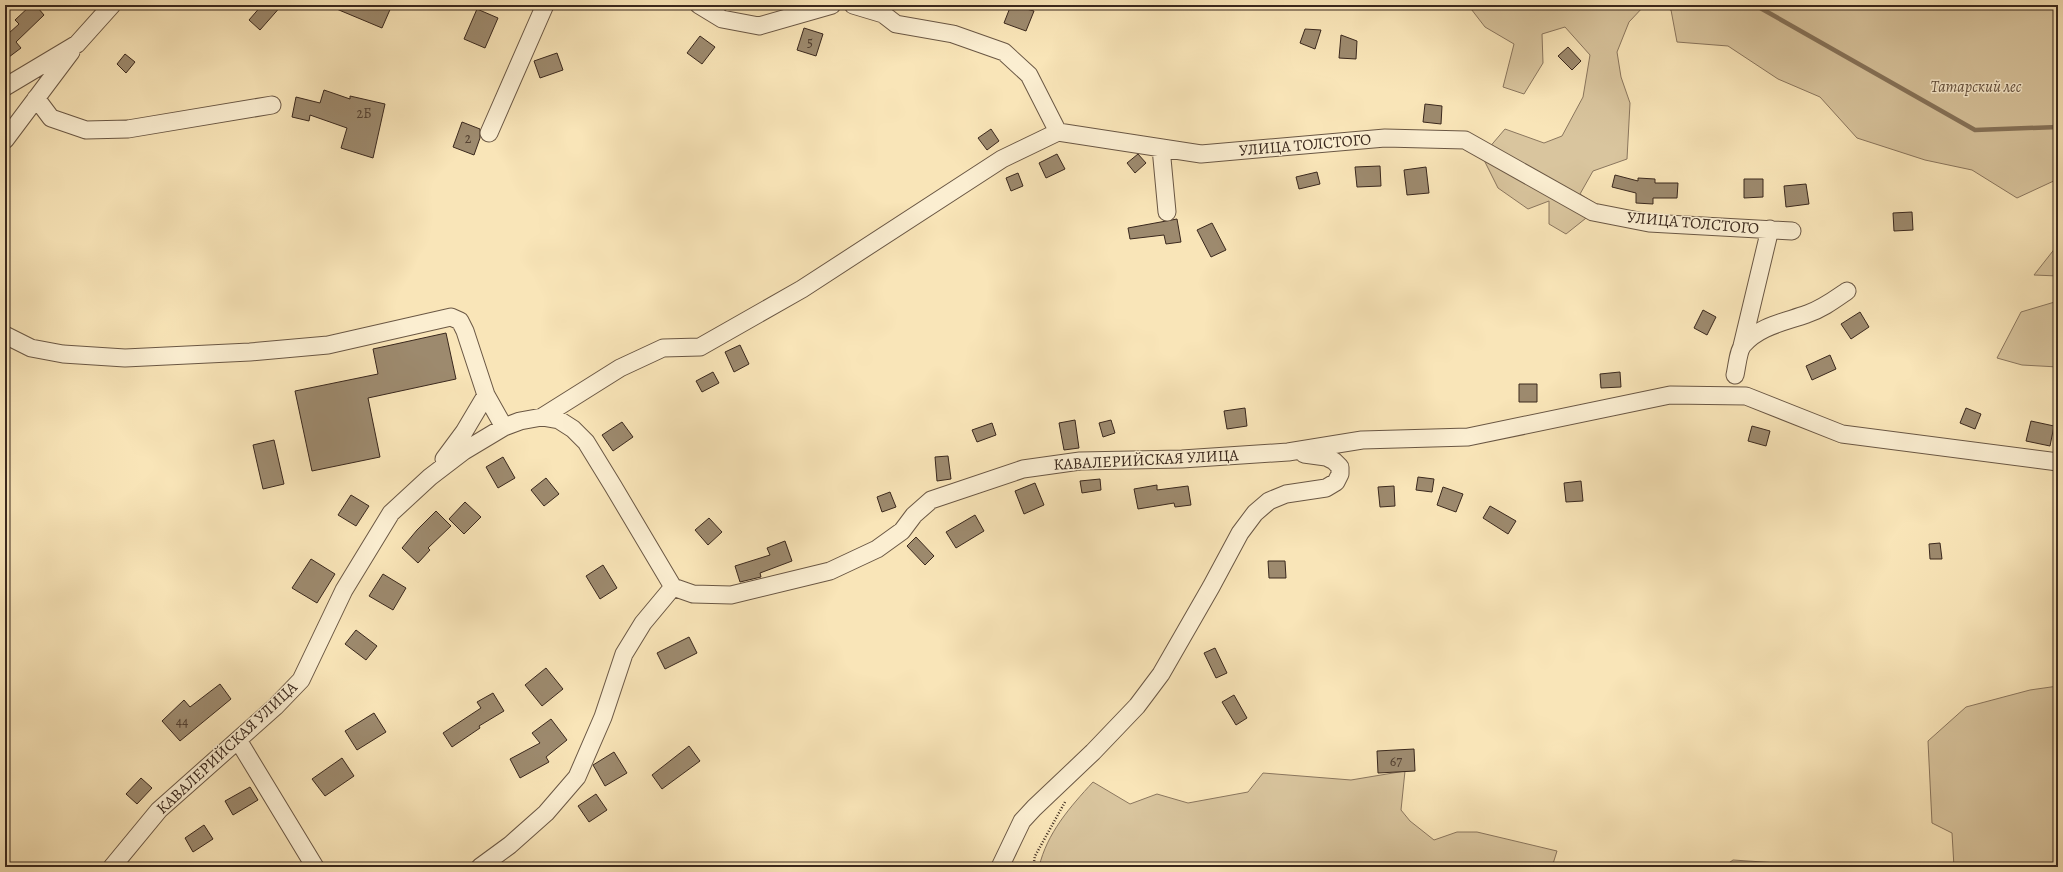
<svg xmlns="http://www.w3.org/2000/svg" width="2063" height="872" font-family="Alegreya,serif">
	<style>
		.green { fill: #d9c59e; stroke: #8a765e }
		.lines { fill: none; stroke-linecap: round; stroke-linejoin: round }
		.stream { stroke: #86735a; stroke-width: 4.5 }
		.building { fill: #9d8a6e; stroke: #3a281d }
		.minor-casing { stroke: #6a5744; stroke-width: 19 }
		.path { stroke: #3a281d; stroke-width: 2.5; stroke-dasharray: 1 2; stroke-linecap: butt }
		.minor { stroke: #fbeed1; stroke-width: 17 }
		.labels { text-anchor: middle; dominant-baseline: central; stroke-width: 3; stroke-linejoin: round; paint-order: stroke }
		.number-label { font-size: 14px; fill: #534031 }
		.park-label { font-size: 16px; font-style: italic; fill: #624f3d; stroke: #fbeed1 }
		.street-label { font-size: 16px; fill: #3a281d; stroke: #fbeed1 }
	</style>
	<rect width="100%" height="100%" fill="#f9e5b8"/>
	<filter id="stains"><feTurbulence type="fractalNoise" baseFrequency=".005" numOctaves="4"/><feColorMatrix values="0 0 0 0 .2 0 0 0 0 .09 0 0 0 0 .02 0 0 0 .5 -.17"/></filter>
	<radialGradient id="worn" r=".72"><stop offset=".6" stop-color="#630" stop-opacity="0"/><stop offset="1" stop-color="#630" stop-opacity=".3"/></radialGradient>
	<path class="green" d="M1468 5H1645L1629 22 1617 52 1621 77 1630 103 1627 159 1593 171 1580 194 1600 207 1566 234 1549 224V201L1528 209 1498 188 1482 156 1505 129 1544 143 1562 136 1583 97 1590 55 1565 27 1542 34 1543 63 1524 94 1503 87 1514 44 1485 27Z
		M1654 5H2058V179L2017 198 1972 170 1925 160 1857 138 1820 97 1778 79 1728 46 1677 42 1671 10Z
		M2056 247H2058V276L2034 275Z
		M2058 301V367L2022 365 1997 358 2021 312Z
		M2058 686V867H1954L1952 833 1932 823 1928 741 1966 707 2030 690Z
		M1405 771 1401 810 1410 821 1434 840 1457 832H1477L1557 851 1552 867H1039C1047 833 1070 807 1093 782L1130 804 1157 794 1188 803 1248 792 1263 773 1351 780Z
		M1733 860 1778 863 1796 867H1723Z"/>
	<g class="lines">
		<path class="stream" d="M1755 5 1975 130 2058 127"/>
	</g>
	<path class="building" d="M31 5 36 10 38 8 44 15 16 42 21 48 5 60V28L9 33 19 24 15 20Z
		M262 5H282L260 30 249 20Z
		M327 5H392L382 28Z
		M1011 5 1034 11 1026 31 1004 23Z
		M477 9 498 18 485 48 464 39Z
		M804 28 823 34 816 56 797 50Z
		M1305 29 1321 30 1315 49 1300 43Z
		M1341 35 1357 41 1356 59 1339 58Z
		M700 36 715 47 702 64 687 53Z
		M1568 47 1581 61 1572 70 1558 56Z
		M557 53 563 70 540 78 534 61Z
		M125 54 135 62 126 73 117 64Z
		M324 90 350 99V96L385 104 373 158 341 148 347 128 310 115 309 121 292 117 296 97 320 103Z
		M1425 104 1442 106 1441 124 1423 122Z
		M462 122 480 129V138L474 155 453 147Z
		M991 129 999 141 987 150 978 138Z
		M1057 154 1065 169 1046 178 1039 163Z
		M1138 154 1146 163 1135 173 1127 163Z
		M1380 166 1381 186 1357 187 1355 167Z
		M1426 167 1429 193 1407 195 1404 170Z
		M1317 172 1320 184 1299 189 1296 177Z
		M1018 173 1023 186 1011 191 1006 178Z
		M1615 175 1638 181V178L1655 179V183H1678L1677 198H1653V204L1636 203V193L1612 187Z
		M1744 179H1763V197L1744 198Z
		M1806 184 1809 204 1786 207 1784 186Z
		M1912 212 1913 230 1894 231 1893 213Z
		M1177 219 1181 242 1166 244 1164 235 1130 239 1128 228Z
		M1212 223 1226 250 1211 257 1197 230Z
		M1703 310 1716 317 1707 335 1694 328Z
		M1860 312 1869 327 1851 339 1841 324Z
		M446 333 456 379 368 398 380 457 312 471 295 391 378 374 373 349Z
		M740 345 749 364 734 372 725 352Z
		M1830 355 1836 369 1812 380 1806 366Z
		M713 372 719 383 702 392 696 381Z
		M1620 372 1621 387 1601 388 1600 374Z
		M1519 384H1537V402H1519Z
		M1245 408 1247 426 1227 429 1224 411Z
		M1966 408 1981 414 1975 429 1960 423Z
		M1075 420 1079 448 1064 450 1059 423Z
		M1111 420 1115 433 1103 437 1099 423Z
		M2031 421 2054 426 2050 446 2026 441Z
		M622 422 633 437 613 451 602 435Z
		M992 423 996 435 977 442 972 430Z
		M1752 426 1770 431 1766 446 1748 441Z
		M274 440 284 484 263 489 253 445Z
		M948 456 951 479 937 481 935 457Z
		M503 457 515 478 498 488 486 467Z
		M1418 477 1434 479 1432 492 1416 490Z
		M546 478 559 494 544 506 531 490Z
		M1100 479 1101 490 1082 493 1080 481Z
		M1581 481 1583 501 1566 502 1564 483Z
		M1035 483 1044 505 1024 514 1015 491Z
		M1157 485V490L1188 486 1191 505 1175 507 1174 503 1138 509 1134 489Z
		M1394 486 1395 506 1380 507 1378 487Z
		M1443 487 1463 494 1456 512 1437 505Z
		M890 492 896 507 882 512 877 497Z
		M351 495 369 506 356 526 338 515Z
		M465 502 481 517 464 534 449 519Z
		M1490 506 1516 521 1508 534 1483 518Z
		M436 511 451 526 428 548 430 550 418 563 402 548 417 530Z
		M975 515 984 531 956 548 946 532Z
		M709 518 722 532 708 545 695 530Z
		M916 537 934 556 925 565 907 546Z
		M785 541 792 561 760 573 761 577 740 582 735 566 770 555 767 548Z
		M1940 543 1942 559H1930L1929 544Z
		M311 559 335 574 317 603 292 588Z
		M1268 561H1285L1286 578H1269Z
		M603 565 617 588 600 599 586 576Z
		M383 574 406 588 393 610 369 596Z
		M356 630 377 646 366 660 345 644Z
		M689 637 697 653 665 669 657 653Z
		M1215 648 1227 673 1216 678 1204 653Z
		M546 668 563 689 542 706 525 685Z
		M220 684 231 699 180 741 162 721 184 700 190 707Z
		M493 693 504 711 479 726 480 728 452 747 443 733 481 708 477 702Z
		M1234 695 1247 718 1236 725 1222 702Z
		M374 713 386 732 357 750 345 731Z
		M551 719 567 740 546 757 549 762 520 778 510 759 540 743 532 733Z
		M689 746 700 761 662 789 652 775Z
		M1414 749 1415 771 1378 773 1377 751Z
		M614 752 627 773 605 786 593 765Z
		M342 758 354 776 325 796 312 779Z
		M141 778 152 788 137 804 126 794Z
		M250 787 258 800 233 815 225 801Z
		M596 794 607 810 589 822 578 806Z
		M204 825 213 839 193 852 185 838Z"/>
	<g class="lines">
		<defs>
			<path id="minor" d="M699 5 722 19 759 26 832 5
				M853 5 883 14 896 24 953 34 1004 52 1029 75 1058 132
				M5 87 77 44 112 5
				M36 98 51 118 86 130 128 129 272 105
				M1058 132 1201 154 1385 138 1465 140 1593 212 1649 223 1792 231
				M489 133 545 5
				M5 140 71 52
				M1161 148 1167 212
				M5 335 31 348 63 354 125 358 250 352 328 345 451 317 460 321 465 331 486 395 464 432 444 459
				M1742 346 1770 229
				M1735 375C1737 367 1738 351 1743 345 1759 326 1785 322 1807 314 1822 309 1834 300 1847 291
				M486 395 504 427
				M542 417 620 368 663 348 700 347 802 289 1002 159 1058 132
				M238 740 315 867
				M112 867 159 810 275 707 301 680 344 590 391 513 430 477 464 451 504 427 520 421 542 417 559 420 573 429 586 442 613 486 673 587 693 594 731 595 830 571 877 549 902 531 914 515 931 500 1023 469 1080 461 1182 459 1288 452 1362 440 1468 437 1670 395 1746 396 1842 434 2058 462
				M480 867 510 845 546 813 577 777 603 717 624 654 643 623 673 587
				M1000 867 1022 821 1034 808 1093 752 1137 706 1161 674 1211 587 1240 533 1255 513 1269 501 1286 494 1326 488 1336 482 1340 474V467L1334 461 1326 457 1304 454"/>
		</defs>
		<use href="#minor" class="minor-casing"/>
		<path class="path" d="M1033 867 1035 856 1065 802"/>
		<use href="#minor" class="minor"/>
	</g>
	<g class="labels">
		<g class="number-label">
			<text x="810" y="42">5</text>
			<text x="364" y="113">2Б</text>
			<text x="468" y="138">2</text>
			<text x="182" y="721">44</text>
			<text x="1396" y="761">67</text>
		</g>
		<g class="park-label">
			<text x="1976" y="87">Татарский лес</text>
		</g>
		<g class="street-label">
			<text transform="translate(1305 145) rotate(-5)">УЛИЦА ТОЛСТОГО</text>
			<text transform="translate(1693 223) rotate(5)">УЛИЦА ТОЛСТОГО</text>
			<text transform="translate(1146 460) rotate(-3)">КАВАЛЕРИЙСКАЯ УЛИЦА</text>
			<text transform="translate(227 748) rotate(-43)">КАВАЛЕРИЙСКАЯ УЛИЦА</text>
		</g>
	</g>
	<rect width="2063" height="872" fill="none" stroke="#f9e5b8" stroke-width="20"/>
	<rect x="6" y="6" width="2051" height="860" fill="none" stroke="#3a281d" stroke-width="2"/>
	<rect x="10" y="10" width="2043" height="852" fill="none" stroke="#3a281d"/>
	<rect width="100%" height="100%" filter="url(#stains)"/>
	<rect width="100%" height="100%" fill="url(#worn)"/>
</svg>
